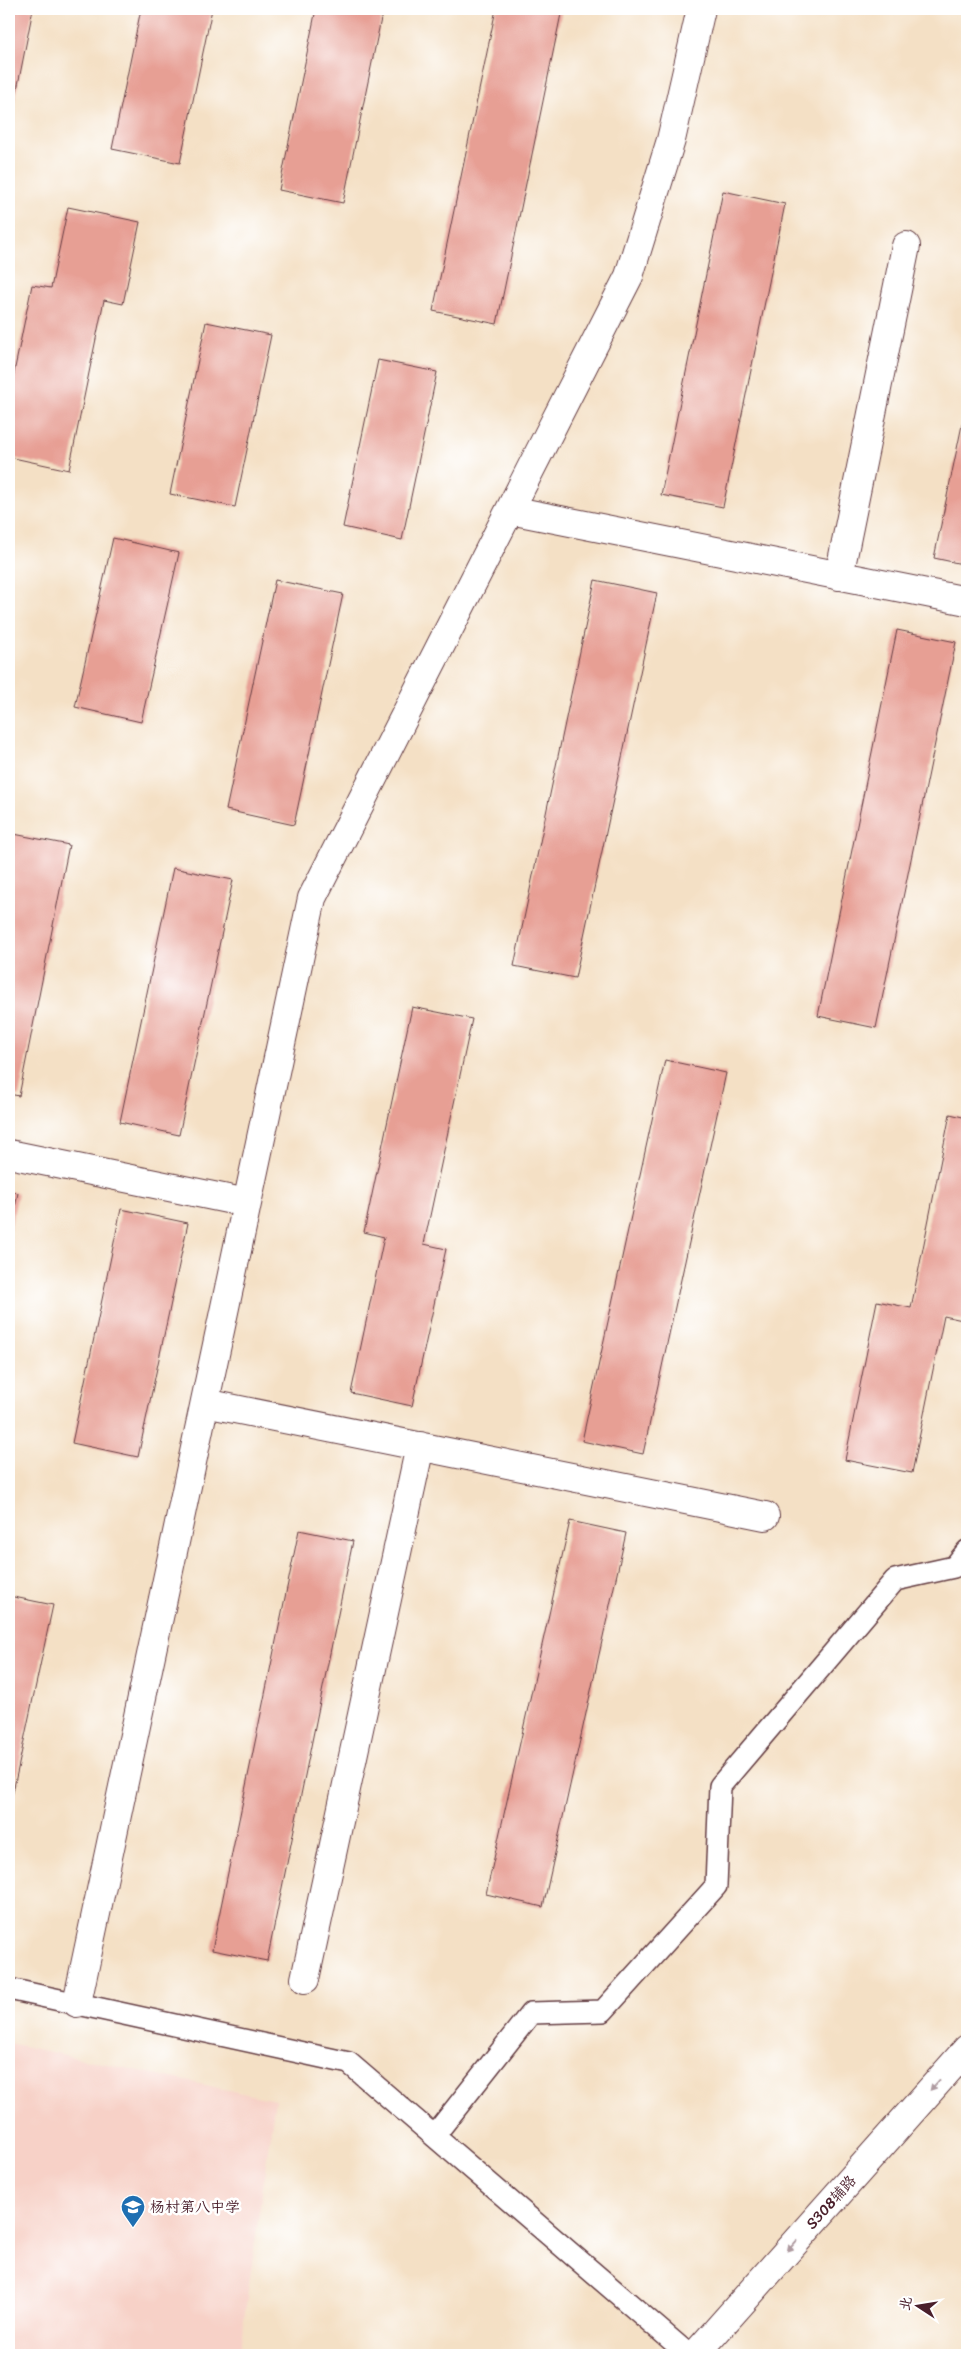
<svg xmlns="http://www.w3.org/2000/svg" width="976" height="2364" font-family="Sriracha,'LXGW WenKai TC',sans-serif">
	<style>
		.built { fill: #f7d1c7 }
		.building { fill: #e79f94 }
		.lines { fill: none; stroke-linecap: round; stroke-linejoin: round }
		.service-casing { stroke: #643c42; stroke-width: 24 }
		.minor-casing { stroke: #643c42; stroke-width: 30 }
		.tertiary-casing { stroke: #643c42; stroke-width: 30 }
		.service { stroke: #fff; stroke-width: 21 }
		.minor { stroke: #fff; stroke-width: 28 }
		.tertiary { stroke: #fff; stroke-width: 28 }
		.oneway { fill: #ae9aa0 }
		.labels { text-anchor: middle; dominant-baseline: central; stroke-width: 5; stroke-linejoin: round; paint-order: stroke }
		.street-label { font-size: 15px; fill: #4a1f2b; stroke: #fff }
		.poi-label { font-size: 15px; fill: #4a1f2b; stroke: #fff; text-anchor: start }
	</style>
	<rect width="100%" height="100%" fill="#fff"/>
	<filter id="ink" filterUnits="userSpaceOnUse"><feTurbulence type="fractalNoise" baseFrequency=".02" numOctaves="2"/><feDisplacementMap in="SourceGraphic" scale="10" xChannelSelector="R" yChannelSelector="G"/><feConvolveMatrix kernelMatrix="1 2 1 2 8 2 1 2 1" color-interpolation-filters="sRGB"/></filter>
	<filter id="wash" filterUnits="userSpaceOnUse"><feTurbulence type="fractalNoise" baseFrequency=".0096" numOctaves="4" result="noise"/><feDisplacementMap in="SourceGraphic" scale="20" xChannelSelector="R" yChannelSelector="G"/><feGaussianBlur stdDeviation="1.12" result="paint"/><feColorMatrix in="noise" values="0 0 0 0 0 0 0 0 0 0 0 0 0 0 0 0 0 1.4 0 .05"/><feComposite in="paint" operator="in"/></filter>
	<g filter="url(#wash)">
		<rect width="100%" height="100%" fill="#f4e0c5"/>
		<path class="built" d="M9 2043 275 2100 239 2355H9Z"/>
		<g id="blocks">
			<path class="building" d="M9 9H33L14 105 9 104Z
				M141 9H212L180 163 112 149Z
				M316 9H383L343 203 279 190Z
				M496 9H562L497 324 433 311Z
				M723 191 785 204 723 507 661 495Z
				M68 207 140 222 123 304 104 300 69 470 9 457V397L32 285 51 288Z
				M206 322 271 335 235 507 170 494Z
				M378 360 437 372 402 540 343 527Z
				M966 406H967V565L934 558Z
				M113 538 179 553 141 722 75 707Z
				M275 580 343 594 294 825 226 810Z
				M595 580 657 593 575 978 514 966Z
				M897 630 956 642 876 1028 818 1016Z
				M9 833 69 845 19 1096 9 1094Z
				M173 868 233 880 179 1135 120 1122Z
				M412 1007 472 1019 424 1244 446 1249 412 1406 351 1393 384 1237 364 1232Z
				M665 1060 726 1073 643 1454 582 1441Z
				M950 1114 967 1118V1321L944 1316 912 1473 845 1460 877 1301 911 1308Z
				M9 1191 18 1193 10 1230H9Z
				M121 1209 188 1223 138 1457 72 1443Z
				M570 1521 626 1533 543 1907 486 1894Z
				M299 1530 353 1541 267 1961 212 1950Z
				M9 1596 53 1605 10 1806H9Z"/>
		</g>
	</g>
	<g filter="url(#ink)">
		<use href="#blocks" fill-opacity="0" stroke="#643c42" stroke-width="1"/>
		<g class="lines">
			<defs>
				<path id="service" d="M9 1989 349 2063 689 2355
					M434 2136 531 2013 603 2011 716 1886 720 1786 895 1580 954 1567 967 1551"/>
				<path id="minor" d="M510 510 967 601
					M839 576 906 246
					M9 1154 247 1203
					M205 1403 765 1516
					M305 1979 420 1446
					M77 2003 312 898 629 276 671 140 701 9"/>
				<path id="tertiary" d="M695 2355 967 2049"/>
			</defs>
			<use href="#service" class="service-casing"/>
			<use href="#minor" class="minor-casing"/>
			<use href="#tertiary" class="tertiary-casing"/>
			<use href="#service" class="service"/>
			<use href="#minor" class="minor"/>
			<use href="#tertiary" class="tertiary"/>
		</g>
		<defs><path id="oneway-solid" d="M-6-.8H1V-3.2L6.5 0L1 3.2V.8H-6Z" transform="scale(1.25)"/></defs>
		<g class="oneway">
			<use href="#oneway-solid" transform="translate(935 2085) rotate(132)"/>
			<use href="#oneway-solid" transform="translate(792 2246) rotate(132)"/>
		</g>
	</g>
	<defs>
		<symbol id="school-pin" viewBox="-11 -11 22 30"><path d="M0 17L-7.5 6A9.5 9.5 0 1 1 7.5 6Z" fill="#1f6fb2" stroke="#fff"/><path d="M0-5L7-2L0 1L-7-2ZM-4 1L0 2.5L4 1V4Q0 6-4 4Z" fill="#fff"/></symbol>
	</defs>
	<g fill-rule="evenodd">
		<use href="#school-pin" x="119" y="2193" width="28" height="38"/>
	</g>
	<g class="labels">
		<g class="street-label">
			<text transform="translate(831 2202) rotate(-48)">S308辅路</text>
		</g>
		<g class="poi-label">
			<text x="150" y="2207">杨村第八中学</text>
		</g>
	</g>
	<rect width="976" height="2364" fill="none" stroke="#fff" stroke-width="30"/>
	<g transform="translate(918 2306) rotate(282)" stroke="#ffffff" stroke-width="4" paint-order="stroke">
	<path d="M0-4L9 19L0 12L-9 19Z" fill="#4a1f2b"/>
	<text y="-8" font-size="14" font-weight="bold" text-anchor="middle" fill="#4a1f2b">北</text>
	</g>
</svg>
